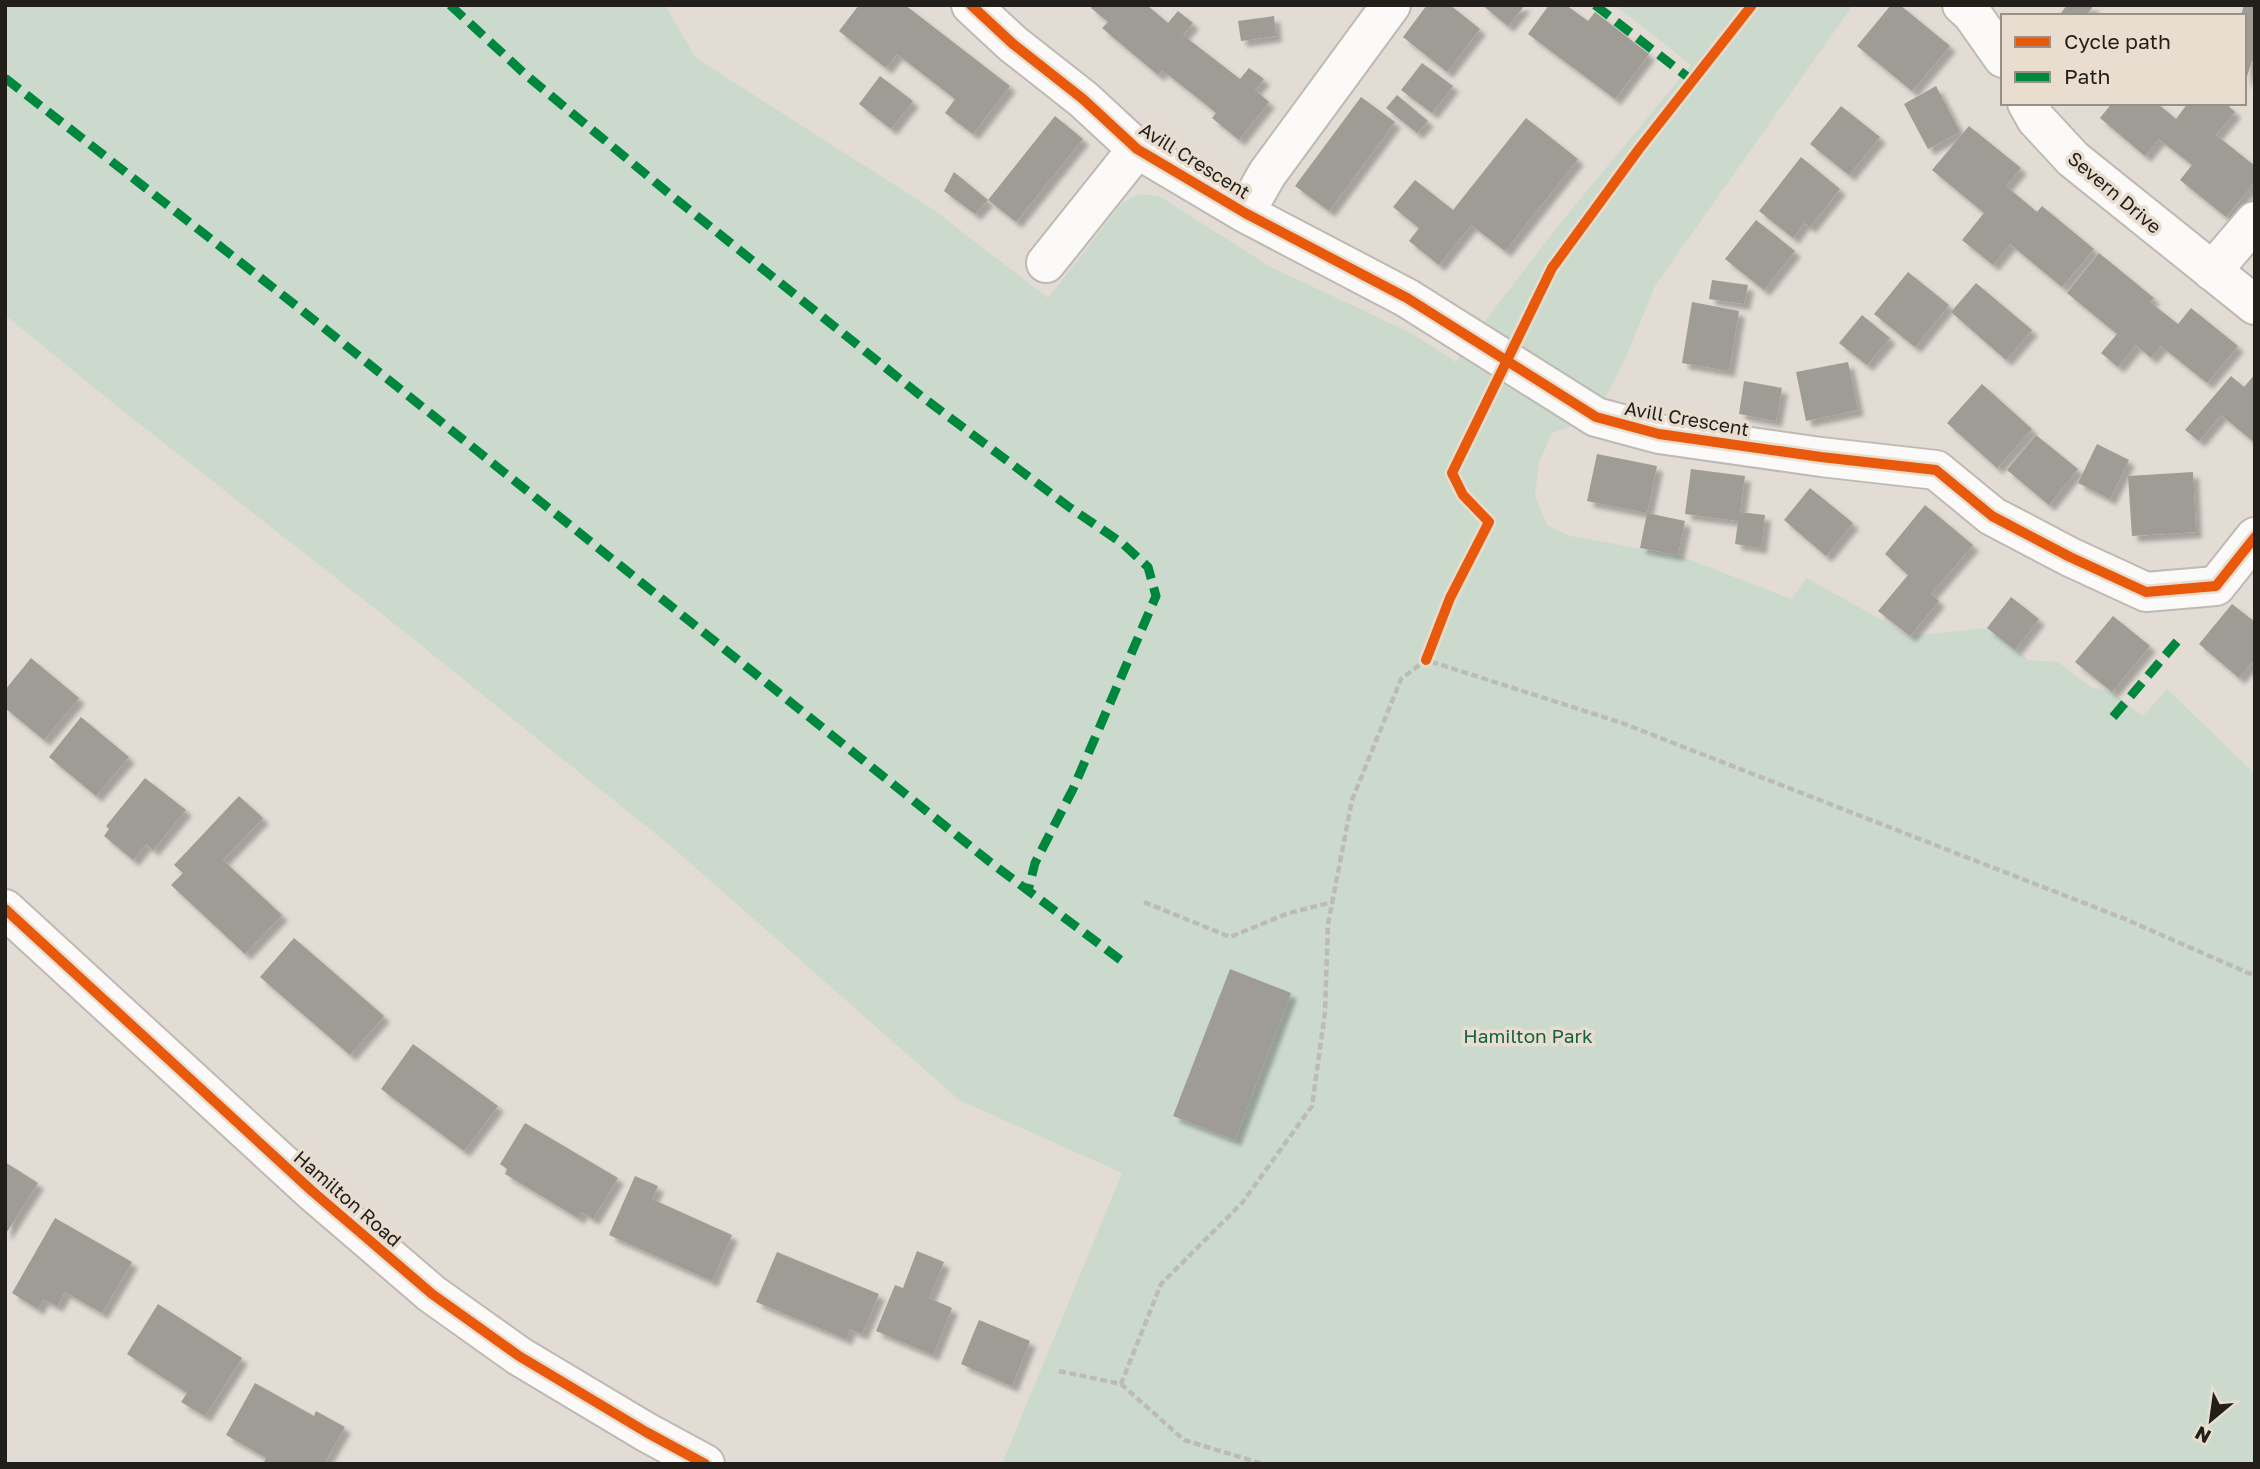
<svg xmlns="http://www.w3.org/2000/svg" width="2260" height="1469" font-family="'Golos Text',sans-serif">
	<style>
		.green { fill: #ccdace }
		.building { fill: #9f9b95; filter: url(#shadow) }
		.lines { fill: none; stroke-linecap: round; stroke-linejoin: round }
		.minor-casing { stroke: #beb9b4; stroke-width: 42 }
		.path { stroke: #bdbbb7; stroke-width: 4.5; stroke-dasharray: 7 3.5; stroke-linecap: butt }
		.minor { stroke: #fbfaf9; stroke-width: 38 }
		.quiet { stroke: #00873e; stroke-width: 9; stroke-dasharray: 18 9; stroke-linecap: butt }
		.cycleway-casing { stroke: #e8ddcf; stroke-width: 15 }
		.cycleway { stroke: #e8590c; stroke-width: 10 }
		.labels { text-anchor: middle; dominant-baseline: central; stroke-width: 7; stroke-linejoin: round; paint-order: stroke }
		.street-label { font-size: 19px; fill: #221e19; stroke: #e8ddcf }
		.park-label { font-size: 19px; fill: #146244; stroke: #e8ddcf }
	</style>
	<defs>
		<filter id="shadow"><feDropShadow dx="6" dy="6" stdDeviation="2" flood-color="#0004"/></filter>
	</defs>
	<rect width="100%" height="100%" fill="#e2dcd5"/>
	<path class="green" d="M5 5H665L696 58 934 210 1048 298 1121 204 1138 194 1159 196 1271 267 1413 334 1456 362 1471 339 1562 221 1691 65 1615 5H1853L1655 286 1629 350 1596 417 1552 433 1539 463 1535 495 1547 525 1570 536 1678 555 1791 599 1807 578 1910 636 1987 628 2029 660 2058 662 2091 687 2112 692 2143 716 2167 689 2255 774V1464H1002L1122 1173 959 1100 672 847 392 622 113 403 5 315Z"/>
	<path class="building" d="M859 5H905L1010 86 973 134 945 113 955 99 897 54 886 68 839 31Z
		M1093 5H1147L1168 23 1178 11 1193 23 1183 35 1240 79 1249 68 1264 79 1255 90 1269 102 1239 140 1212 118 1216 113 1204 103 1162 70 1158 75 1102 28 1108 22 1091 8Z
		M1427 5H1450L1480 29 1447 72 1403 37Z
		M1482 5H1525L1508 26Z
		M1549 5H1566L1588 21 1595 12 1649 54 1615 99 1528 34Z
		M1891 5H1900L1950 46 1912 91 1857 46Z
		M2067 5H2094L2086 16H2065L2061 13Z
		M2244 5 2255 7V62L2252 61 2245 83 2244 16H2241Z
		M1274 16 1276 36 1241 41 1238 21Z
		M1422 63 1453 86 1432 113 1401 90Z
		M880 76 913 101 891 129 859 104Z
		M1936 86 1960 132 1928 149 1904 104Z
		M1397 95 1428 121 1417 133 1386 108Z
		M1361 97 1395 122 1329 211 1295 186Z
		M2112 103H2157L2176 119 2188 103H2225L2235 112 2216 135 2255 166V182L2226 217 2180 180 2192 165 2174 151 2159 139 2145 156 2100 118Z
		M1841 106 1880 137 1849 175 1810 144Z
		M1055 116 1083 139 1016 222 988 200Z
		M1526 118 1578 159 1505 251 1471 225 1439 265 1409 241 1419 228 1393 207 1415 180 1453 210Z
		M1969 126 2021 168 2006 186 2037 212 2042 206 2094 249 2062 287 2010 244 1993 265 1962 240 1984 213 1932 170Z
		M1801 157 1840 189 1810 227 1804 223 1793 238 1759 211Z
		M954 172 988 200 975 214 944 191Z
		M1756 220 1795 251 1764 290 1725 259Z
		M2099 253 2154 298 2150 302 2178 324 2191 308 2238 346 2207 383 2161 346 2151 358 2136 345 2118 367 2101 353 2117 334 2067 293Z
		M1908 272 1949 305 1915 347 1874 314Z
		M1712 280 1748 285 1744 304 1709 299Z
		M1976 283 2032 330 2006 360 1951 312Z
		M1692 302 1739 311 1729 371 1682 363Z
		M1862 315 1890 338 1867 365 1839 343Z
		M1848 362 1858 410 1806 421 1796 372Z
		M2255 374V443L2221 415 2199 441 2185 430 2231 376 2244 387Z
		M1744 381 1782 388 1776 421 1739 414Z
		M1982 384 2032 429 1997 468 1947 423Z
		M2036 435 2078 469 2049 505 2007 470Z
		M2097 444 2129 460 2110 499 2078 483Z
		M1597 454 1657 466 1647 513 1685 521 1678 555 1640 548 1647 513 1587 501Z
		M1691 469 1745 476 1740 512 1765 515 1761 548 1735 544 1738 521 1685 514Z
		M2193 472 2196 532 2132 536 2128 476Z
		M1810 488 1853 523 1826 556 1784 520Z
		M1925 505 1973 545 1931 594 1939 601 1910 636 1878 611 1908 575 1885 554Z
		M2011 597 2039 619 2015 650 1987 628Z
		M2232 604 2255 622V659L2239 678 2199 644Z
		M2113 616 2150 646 2112 692 2075 662Z
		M31 658 79 698 44 740 5 708V690Z
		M81 717 129 757 96 796 49 757Z
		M145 778 186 810 153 850 146 844 133 860 104 836 109 829 106 826Z
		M239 796 263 818 223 860 282 915 245 954 171 885 183 873 174 865Z
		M294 938 384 1016 350 1055 260 977Z
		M1230 969 1291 993 1235 1140 1173 1116Z
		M413 1044 498 1106 464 1151 381 1089Z
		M525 1123 618 1178 593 1219 582 1212 578 1218 505 1174 507 1169 500 1164Z
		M5 1162 38 1183 5 1235Z
		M635 1176 658 1186 652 1199 732 1235 712 1281 609 1235Z
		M55 1218 132 1262 102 1313 65 1292 57 1306 43 1299 38 1309 12 1293Z
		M917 1251 944 1262 929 1298 952 1308 933 1355 876 1331 895 1285 903 1288Z
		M777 1252 879 1294 862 1334 850 1329 846 1339 756 1302Z
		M158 1304 242 1358 205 1416 181 1402 187 1393 127 1354Z
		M979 1320 1030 1341 1012 1386 961 1364Z
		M255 1383 314 1416 316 1411 345 1427 324 1464H263L266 1458 226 1435Z"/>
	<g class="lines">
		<defs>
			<path id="minor" d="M971 5 1013 44 1083 99 1137 149 1245 213 1407 298 1596 417 1659 434 1821 457 1936 470 1992 516 2070 557 2146 592 2216 586 2255 537
				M1962 5 1972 14 2003 58
				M2027 103 2036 119 2073 159 2255 305
				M1245 213 1267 174 1391 5
				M1046 263 1137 149
				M2212 271 2255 221
				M5 909 312 1191 432 1294 519 1356 646 1432 705 1464"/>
		</defs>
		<use href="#minor" class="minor-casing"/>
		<path class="path" d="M1144 902 1230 937 1289 913 1333 902
			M1059 1371 1121 1384 1161 1284 1242 1203 1312 1106 1325 1012 1328 924 1352 800 1401 679 1426 660 1622 723 2125 919 2255 976
			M1121 1384 1184 1440 1263 1464"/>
		<use href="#minor" class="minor"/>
		<path class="quiet" d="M450 5 526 75 672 196 921 396 1069 507 1122 543 1148 567 1156 596 1073 789 1035 863 1028 891
			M1595 5 1694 82
			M5 78 299 308 990 862 1122 961
			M2113 717 2180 638"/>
		<defs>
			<path id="cycleway" d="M971 5 1013 44 1083 99 1137 149 1245 213 1407 298 1596 417 1659 434 1821 457 1936 470 1992 516 2070 557 2146 592 2216 586 2255 537
				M1426 660 1450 598 1489 522 1463 495 1452 473 1552 268 1639 149 1752 5
				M5 909 312 1191 432 1294 519 1356 646 1432 705 1464"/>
		</defs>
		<use href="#cycleway" class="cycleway-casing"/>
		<use href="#cycleway" class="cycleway"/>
	</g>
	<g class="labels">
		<g class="street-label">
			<text transform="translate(1195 160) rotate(32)">Avill Crescent</text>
			<text transform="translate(2115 192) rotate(40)">Severn Drive</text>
			<text transform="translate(1687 418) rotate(10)">Avill Crescent</text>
			<text transform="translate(348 1198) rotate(41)">Hamilton Road</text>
		</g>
		<g class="park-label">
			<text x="1528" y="1035">Hamilton Park</text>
		</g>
	</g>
	<rect width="2260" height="1469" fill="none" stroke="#221e19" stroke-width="14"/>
	<rect x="2001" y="14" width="245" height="91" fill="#e8ddcf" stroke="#999186" stroke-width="2"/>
	<rect x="2015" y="37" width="35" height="10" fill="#e8590c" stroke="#999186" stroke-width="2"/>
	<text x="2064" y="49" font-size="21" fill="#221e19">Cycle path</text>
	<rect x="2015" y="72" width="35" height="10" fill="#00873e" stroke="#999186" stroke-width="2"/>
	<text x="2064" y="84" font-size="21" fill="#221e19">Path</text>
	<g transform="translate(2211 1420) rotate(209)" stroke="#e8ddcf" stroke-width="5" paint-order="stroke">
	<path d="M0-5L12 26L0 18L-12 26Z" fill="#221e19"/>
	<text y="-10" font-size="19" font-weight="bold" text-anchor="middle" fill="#221e19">N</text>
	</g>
</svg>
